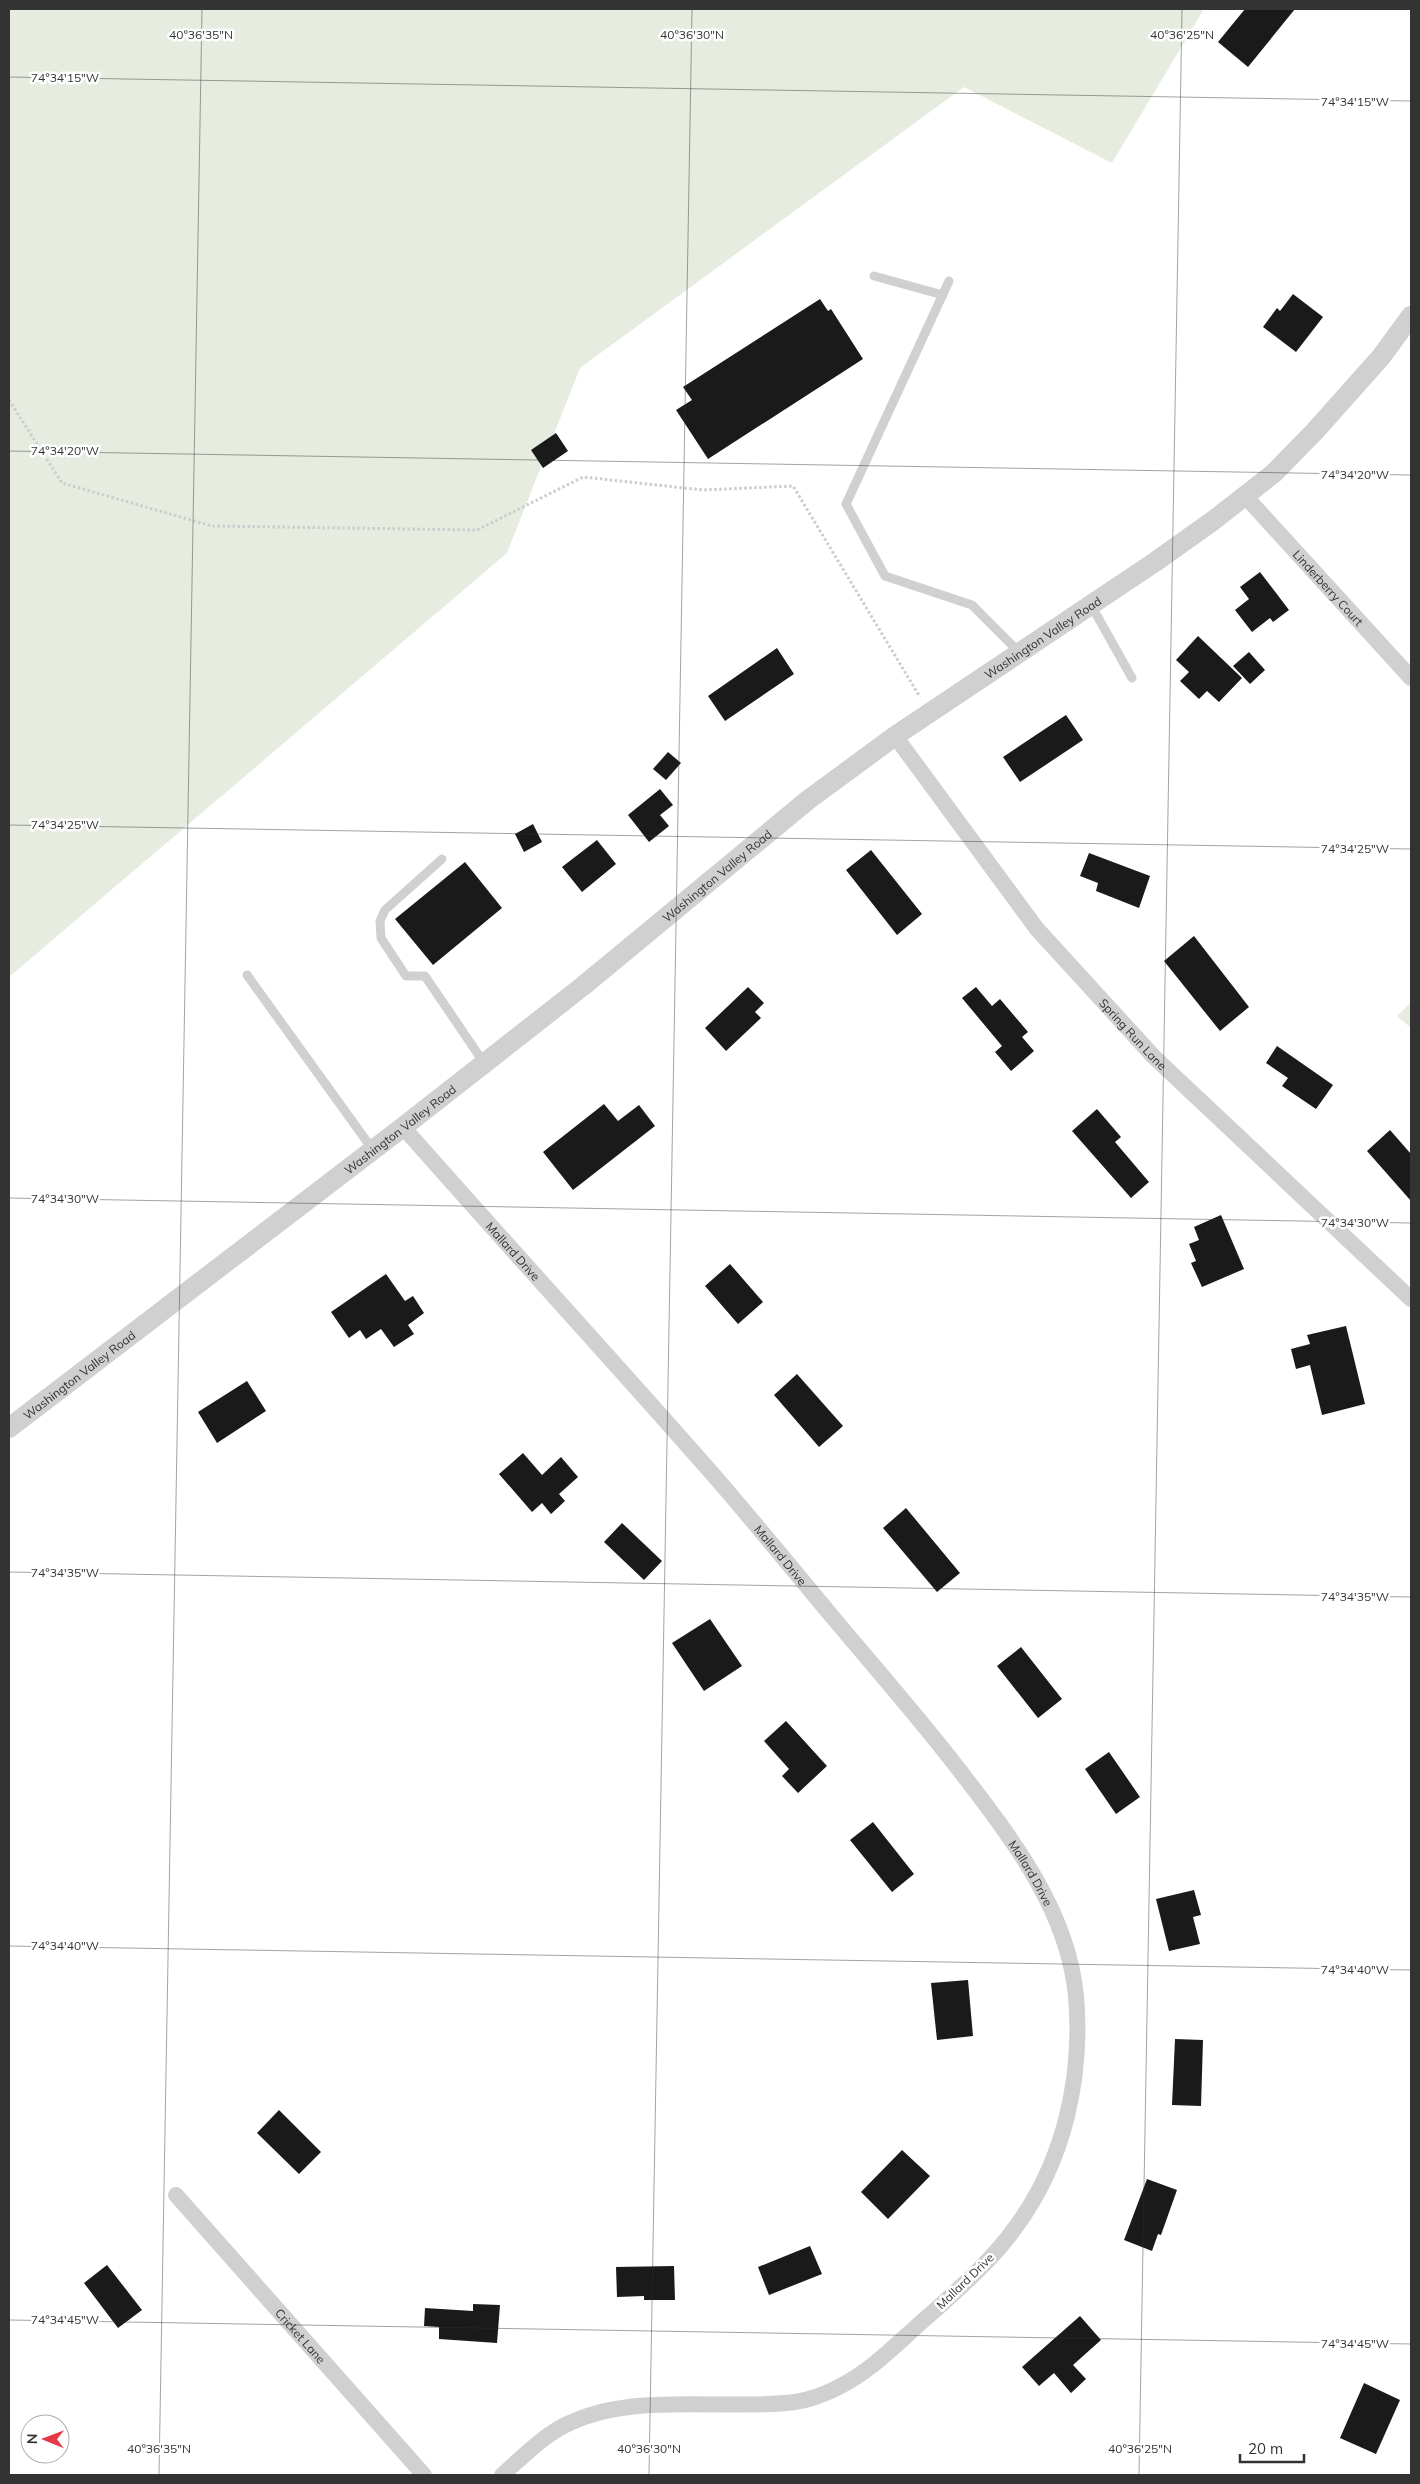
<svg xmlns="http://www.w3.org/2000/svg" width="1420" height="2484" font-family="Mulish,sans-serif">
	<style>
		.green { fill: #e6ecdf }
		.building { fill: #1a1a1a }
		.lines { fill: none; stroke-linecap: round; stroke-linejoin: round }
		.path { stroke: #cdcdcd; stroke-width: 3; stroke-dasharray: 2.5 2.5; stroke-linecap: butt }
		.service { stroke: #d0d0d0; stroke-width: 9 }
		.minor { stroke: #d0d0d0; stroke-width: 16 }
		.tertiary { stroke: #d0d0d0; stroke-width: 20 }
		.ticks { fill: none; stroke: #333; stroke-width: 1; stroke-opacity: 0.45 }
		.labels { text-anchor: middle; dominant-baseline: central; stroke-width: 5; stroke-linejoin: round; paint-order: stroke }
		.street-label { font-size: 12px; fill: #333; stroke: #fff }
		.ticks-label { font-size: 12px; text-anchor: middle; fill: #333; stroke: #fff; stroke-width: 5; stroke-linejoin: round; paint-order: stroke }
	</style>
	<rect width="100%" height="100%" fill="#fff"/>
	<path class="green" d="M9 9H1204L1112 163 964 87 580 368 507 553 9 977Z
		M1411 1002V1028L1397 1016Z"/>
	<path class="building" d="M1245 9H1295L1248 67 1218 42Z
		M1293 294 1323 317 1296 352 1263 327 1277 308 1280 311Z
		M820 299 828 311 831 309 863 359 708 459 676 410 692 400 683 387Z
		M556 433 568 451 543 468 531 450Z
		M1260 572 1289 610 1273 622 1270 618 1252 632 1235 610 1249 599 1240 587Z
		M1198 636 1242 678 1219 702 1207 691 1199 699 1180 681 1189 672 1176 660Z
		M777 648 794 674 725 721 708 696Z
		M1249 652 1265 670 1250 684 1233 666Z
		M1066 715 1083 740 1020 782 1003 757Z
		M668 752 681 763 666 780 653 769Z
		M660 789 673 805 660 815 669 826 649 842 628 815Z
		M533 824 542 842 524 852 515 834Z
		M597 840 616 864 582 892 562 867Z
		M871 850 922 914 897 935 846 870Z
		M1089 853 1150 876 1139 908 1096 891 1098 883 1080 876Z
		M465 862 502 908 433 965 395 919Z
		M1194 936 1249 1007 1220 1031 1164 961Z
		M748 987 764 1003 755 1012 761 1018 726 1051 705 1028Z
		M976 987 992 1006 1000 999 1028 1032 1022 1037 1034 1051 1011 1071 995 1052 1002 1046 962 998Z
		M1277 1046 1333 1085 1316 1109 1282 1086 1288 1078 1266 1063Z
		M604 1104 618 1121 639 1105 655 1126 573 1190 543 1152Z
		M1097 1109 1121 1137 1115 1142 1149 1182 1131 1198 1072 1131Z
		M1390 1130 1411 1154V1201L1367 1151Z
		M1221 1215 1244 1269 1202 1287 1191 1263 1196 1261 1189 1244 1199 1240 1194 1227Z
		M730 1264 763 1302 738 1324 705 1286Z
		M386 1274 405 1301 413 1296 424 1313 408 1325 414 1334 394 1347 381 1329 366 1339 360 1330 349 1338 331 1312Z
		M1346 1326 1365 1404 1322 1415 1310 1365 1296 1369 1291 1349 1310 1344 1307 1335Z
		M797 1374 843 1426 819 1447 774 1395Z
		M247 1381 266 1411 217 1443 198 1412Z
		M523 1453 542 1475 561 1457 578 1477 559 1494 565 1501 551 1514 542 1503 532 1512 499 1474Z
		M906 1508 960 1573 937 1592 883 1528Z
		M622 1523 662 1561 644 1580 604 1542Z
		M710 1619 742 1666 704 1691 672 1643Z
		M1021 1647 1062 1699 1038 1718 997 1666Z
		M786 1721 827 1766 798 1793 782 1776 789 1769 764 1741Z
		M1109 1752 1140 1797 1116 1814 1085 1769Z
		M873 1822 914 1874 892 1892 850 1840Z
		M1194 1890 1201 1915 1193 1917 1200 1944 1169 1951 1156 1899Z
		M968 1980 973 2036 937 2040 931 1983Z
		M1175 2039 1203 2040 1201 2106 1172 2105Z
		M279 2110 321 2152 299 2174 257 2133Z
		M902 2150 930 2176 888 2219 861 2192Z
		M1147 2179 1177 2190 1161 2235 1158 2234 1152 2251 1124 2240Z
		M810 2246 822 2274 769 2295 758 2267Z
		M107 2265 142 2310 118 2328 84 2283Z
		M674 2266 675 2300H644V2296L617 2297 616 2267Z
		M473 2304 500 2305 497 2343 439 2339V2327L424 2326 425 2308 473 2311Z
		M1080 2316 1101 2340 1073 2365 1086 2379 1071 2393 1054 2373 1039 2386 1022 2367Z
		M1364 2383 1400 2400 1376 2454 1340 2438Z"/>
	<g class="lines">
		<path class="path" d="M9 400 62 483 212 526 477 530 583 477 703 490 793 486 920 697"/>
		<path class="service" d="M874 276 943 295
			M949 281 846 504 885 576 972 605 1019 652
			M1091 605 1132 678
			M442 859 385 910 380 921 381 938 406 976H425L484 1063
			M247 975 373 1150"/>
		<g class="minor">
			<path id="s1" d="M1245 496 1411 678"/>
			<path id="s2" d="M895 736 1037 929 1154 1057 1411 1299"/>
			<path id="s3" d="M403 1127C505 1243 609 1356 710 1471 751 1518 790 1566 830 1614 876 1669 924 1723 967 1780 1016 1844 1068 1913 1076 1996 1083 2078 1064 2162 1015 2228 992 2260 962 2286 933 2312 913 2329 894 2348 874 2364 853 2381 823 2398 795 2402 724 2411 639 2392 572 2422 545 2433 523 2457 502 2475"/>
			<path id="s4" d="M176 2195 424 2475"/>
		</g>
		<path class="tertiary" id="s5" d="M9 1428 403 1127 583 986 808 800 895 736 1155 562 1214 520 1274 473 1315 431 1381 357 1411 316"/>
	</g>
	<path class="ticks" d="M9 77 1411 101M9 451 1411 475M9 825 1411 849M9 1198 1411 1223M9 1572 1411 1597M9 1946 1411 1970M9 2320 1411 2344M159 2475 202 9M649 2475 692 9M1139 2475 1182 9"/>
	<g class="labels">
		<g class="street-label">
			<text stroke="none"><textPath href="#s1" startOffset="124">Linderberry Court</textPath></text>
			<text stroke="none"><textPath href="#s5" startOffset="1302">Washington Valley Road</textPath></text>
			<text stroke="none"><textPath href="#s5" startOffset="898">Washington Valley Road</textPath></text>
			<text stroke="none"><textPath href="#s2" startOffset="382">Spring Run Lane</textPath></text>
			<text stroke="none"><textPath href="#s5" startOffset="492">Washington Valley Road</textPath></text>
			<text stroke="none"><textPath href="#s3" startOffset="166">Mallard Drive</textPath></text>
			<text stroke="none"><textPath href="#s5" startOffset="88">Washington Valley Road</textPath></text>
			<text stroke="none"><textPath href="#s3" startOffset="571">Mallard Drive</textPath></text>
			<text stroke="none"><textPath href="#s3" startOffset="976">Mallard Drive</textPath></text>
			<text transform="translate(965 2281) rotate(-44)">Mallard Drive</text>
			<text stroke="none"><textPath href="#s4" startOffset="188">Cricket Lane</textPath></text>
		</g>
	</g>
	<g class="ticks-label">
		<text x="201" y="39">40°36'35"N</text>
		<text x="692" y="39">40°36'30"N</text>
		<text x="1182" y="39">40°36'25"N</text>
		<text x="65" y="82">74°34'15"W</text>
		<text x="1355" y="106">74°34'15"W</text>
		<text x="65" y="455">74°34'20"W</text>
		<text x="1355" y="479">74°34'20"W</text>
		<text x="65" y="829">74°34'25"W</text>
		<text x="1355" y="853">74°34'25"W</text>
		<text x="65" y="1203">74°34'30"W</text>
		<text x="1355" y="1227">74°34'30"W</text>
		<text x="65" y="1577">74°34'35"W</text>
		<text x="1355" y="1601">74°34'35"W</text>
		<text x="65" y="1950">74°34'40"W</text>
		<text x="1355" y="1974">74°34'40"W</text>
		<text x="65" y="2324">74°34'45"W</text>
		<text x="1355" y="2348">74°34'45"W</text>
		<text x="159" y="2453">40°36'35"N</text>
		<text x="649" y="2453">40°36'30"N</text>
		<text x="1140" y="2453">40°36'25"N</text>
	</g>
	<rect width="1420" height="2484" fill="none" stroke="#333333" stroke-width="20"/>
	<g transform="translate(45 2439) rotate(271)"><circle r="24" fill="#ffffff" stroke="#adadad"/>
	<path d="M0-4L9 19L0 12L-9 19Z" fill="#e63946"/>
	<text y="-8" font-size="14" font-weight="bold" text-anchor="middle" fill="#333333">N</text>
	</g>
	<path d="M1240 2454v8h64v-8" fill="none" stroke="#333333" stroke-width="2.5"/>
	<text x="1248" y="2454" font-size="15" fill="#333333" stroke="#ffffff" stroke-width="4" paint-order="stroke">20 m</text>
</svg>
